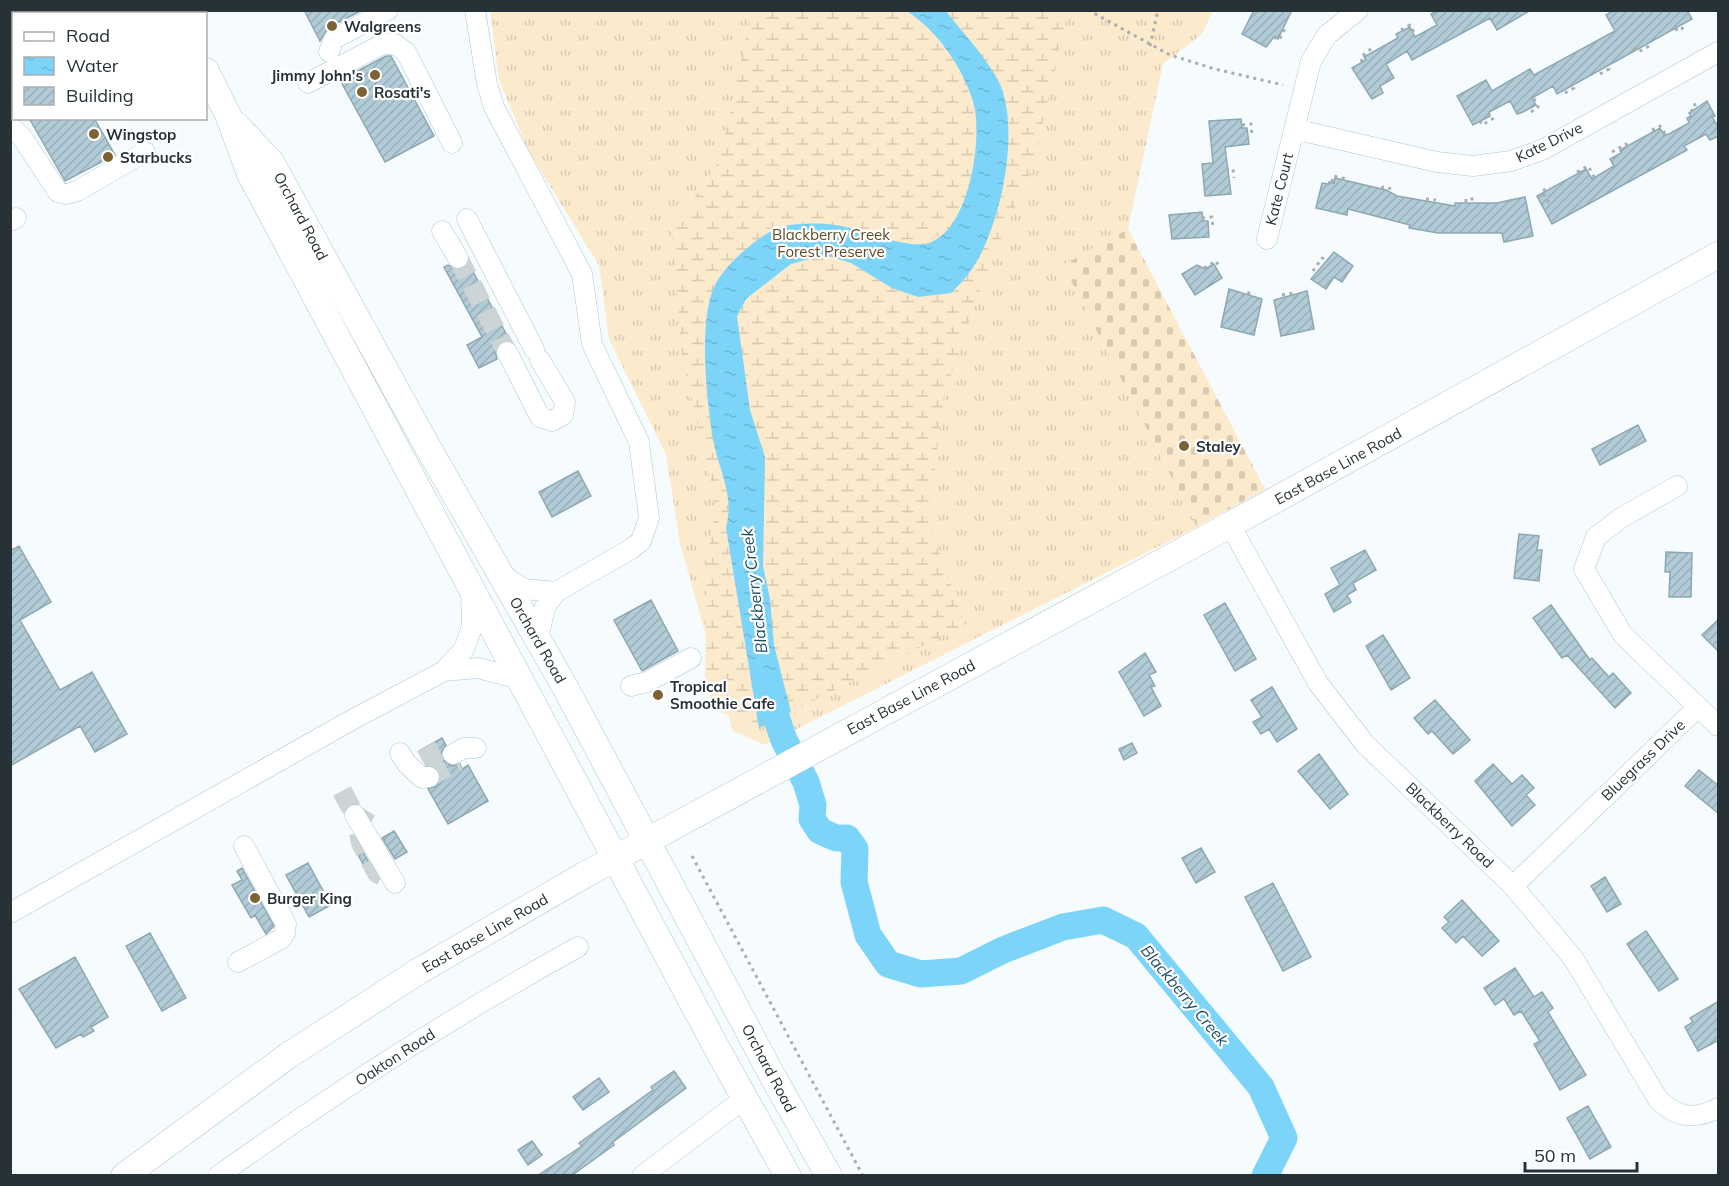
<svg xmlns="http://www.w3.org/2000/svg" width="1729" height="1186" font-family="Mulish,sans-serif">
	<style>
		.grass { fill: url(#grass-tufts) }
		.wetland { fill: url(#wetland-marsh) }
		.cemetery { fill: url(#cemetery-stones) }
		.water { fill: url(#water-ripples) }
		.lines { fill: none; stroke-linecap: round; stroke-linejoin: round }
		.river { stroke: #7cd5f9; stroke-width: 27 }
		.building { fill: url(#building-hatch); stroke: #8ea8b3; stroke-width: 1.5 }
		.minor-tunnel { stroke: #cdd4d6; stroke-width: 20; stroke-dasharray: 20 10; stroke-linecap: butt }
		.minor-casing { stroke: #acc6d2; stroke-width: 21 }
		.major-casing { stroke: #acc6d2; stroke-width: 27 }
		.path { stroke: #a6aeb0; stroke-width: 3; stroke-dasharray: 3 4.5; stroke-linecap: butt }
		.minor { stroke: #fff; stroke-width: 20 }
		.major { stroke: #fff; stroke-width: 26 }
		.poi-dot { fill: #7d6234; stroke: #fff; stroke-width: 2 }
		.labels { text-anchor: middle; dominant-baseline: central; stroke-width: 4.5; stroke-linejoin: round; paint-order: stroke }
		.poi-label { font-size: 15px; font-weight: bold; fill: #273236; stroke: #fff; text-anchor: start }
		.street-label { font-size: 15px; fill: #273236; stroke: #fff }
		.park-label { font-size: 15px; fill: #604a25; stroke: #fff }
		.water-label { font-size: 16px; font-style: italic; fill: #1b4e60; stroke: #fff }
	</style>
	<defs>
		<pattern id="grass-tufts" width="24" height="20" patternUnits="userSpaceOnUse" patternTransform="scale(1.5)"><rect width="24" height="20" fill="#fceacc"/><path d="M3 7l-1-3M5 7V3M7 7l1-3M15 17l-1-3M17 17v-4M19 17l1-3" fill="none" stroke="#d8c9b0"/></pattern>
		<pattern id="wetland-marsh" width="20" height="14" patternUnits="userSpaceOnUse" patternTransform="scale(1.5)"><rect width="20" height="14" fill="#fceacc"/><path d="M1 5h8M5 5V1M11 12h8M15 12V8" fill="none" stroke="#d8c9b0"/></pattern>
		<pattern id="cemetery-stones" width="16" height="16" patternUnits="userSpaceOnUse" patternTransform="scale(1.5)"><rect width="16" height="16" fill="#fceacc"/><path d="M2 7V4a2 2 0 0 1 4 0v3zM10 15v-3a2 2 0 0 1 4 0v3z" fill="#d8c9b0"/></pattern>
		<pattern id="water-ripples" width="26" height="14" patternUnits="userSpaceOnUse" patternTransform="scale(1.5)"><rect width="26" height="14" fill="#7cd5f9"/><path d="M2 4q2-2 4 0t4 0M15 11q2-2 4 0t4 0" fill="none" stroke="#6bb7d6"/></pattern>
		<pattern id="building-hatch" width="6" height="6" patternUnits="userSpaceOnUse" patternTransform="scale(1.5)"><rect width="6" height="6" fill="#b1cbd7"/><path d="M-1 1l2-2M0 6l6-6M5 7l2-2" fill="none" stroke="#98afb9"/></pattern>
	</defs>
	<rect width="100%" height="100%" fill="#f6fcfe"/>
	<path class="grass" d="M490 11H1213L1202 34 1163 64 1128 229 1063 265 1197 527 765 745 733 731 680 544 666 454 609 339 599 265 529 152 499 80Z"/>
	<path class="wetland" d="M752 11H907L927 25 953 60 973 102 978 143 967 194 952 227 925 244 882 238 716 283 705 318 707 368 714 443 731 508 726 528 759 728 713 709 705 679 707 560 716 504 682 357 672 232 720 159Z
		M946 11H1068L1033 165 984 279 944 395 928 521 965 625 791 712 774 645 770 599 763 566 765 457 750 410 737 316 746 299 791 264 825 255 851 263 892 288 995 220 1007 159 1009 118 971 44Z"/>
	<path class="cemetery" d="M1128 229 1265 489 1197 527 1063 265Z"/>
	<path class="water" d="M907 11H946C963 33 985 56 998 80 1022 127 1001 227 972 269 966 278 958 286 951 293L918 297 892 288 851 263 825 255 791 264 746 299 737 316 750 410 765 457 763 566 770 599 774 645 791 712 759 728 726 528C734 495 721 476 714 444 707 406 697 317 716 283 728 262 762 231 785 226 799 223 821 223 835 225 860 228 899 247 924 244 969 237 984 137 973 101 962 66 937 31 907 11Z"/>
	<g class="lines">
		<path class="river" d="M765 684 784 740 806 782 813 805 812 819 820 831 836 838H847L855 849 854 882 868 935 888 964 921 974 961 971 1003 950 1063 927 1103 920 1136 936 1261 1087 1284 1138 1265 1176"/>
	</g>
	<path class="building" d="M304 10H362L328 28 320 41Z
		M1254 10H1292L1278 39 1274 37 1266 47 1242 34Z
		M1438 10H1531L1497 30 1490 18 1412 60 1407 51 1386 64 1394 78 1380 86 1383 93 1372 99 1352 68 1366 60 1364 57 1398 38 1396 34 1410 27 1415 37 1437 25 1431 14Z
		M1614 10H1687L1692 19 1557 94 1553 86 1532 98 1536 105 1523 112 1517 114 1510 101 1489 112 1490 116 1473 125 1457 96 1486 80 1492 91 1530 69 1534 75 1615 31 1606 15Z
		M386 56H391L434 136 385 162 340 80Z
		M1707 101 1715 116 1712 117 1719 128V136L1710 140 1706 134 1684 146 1687 150 1552 224 1537 196 1586 169 1592 179 1614 166 1610 159 1621 153 1620 150 1660 128 1664 135 1669 134 1689 123 1687 118 1691 116 1689 113Z
		M29 118H94L115 155 65 181Z
		M1241 119 1242 128H1247L1249 144 1225 147 1231 194 1205 196 1202 164 1213 163 1209 121Z
		M1335 178 1386 190 1397 196 1455 206V203H1497L1525 197 1533 236 1504 242 1502 233H1438L1409 228 1410 225 1348 209 1347 215 1316 208 1322 183 1329 184V182L1334 183Z
		M1202 212 1203 221H1208L1209 237 1172 239 1169 215Z
		M1334 252 1353 266 1342 282 1334 277 1326 289 1311 279Z
		M469 264 510 341 501 342 495 351 497 359 479 368 467 345 482 337 444 267 448 265 459 270Z
		M1214 264 1222 278 1195 295 1182 274 1197 265 1205 269Z
		M1229 289 1262 299 1254 335 1221 327Z
		M1307 291 1314 329 1281 336 1274 300Z
		M1638 425 1646 441 1600 465 1592 449Z
		M578 471 591 496 552 517 539 492Z
		M1519 534 1539 536 1537 550H1542L1539 581 1514 578Z
		M19 546 51 602 20 620 60 690 92 672 127 734 95 752 80 726 10 766V551Z
		M1365 550 1376 570 1353 583 1356 590 1347 595 1351 602 1334 612 1325 594 1340 585 1331 568Z
		M1666 552 1692 553 1691 597H1669L1670 572H1665Z
		M651 600 678 651 642 671 614 620Z
		M1225 603 1256 659 1235 671 1204 615Z
		M1551 605 1590 660 1592 658 1609 677 1613 673 1631 693 1615 708 1567 655 1562 658 1533 618Z
		M1719 619V652L1702 635Z
		M1383 635 1410 678 1391 690 1366 646Z
		M1145 653 1156 672 1149 675 1155 686 1151 687 1161 706 1144 716 1119 672Z
		M1272 687 1297 729 1277 742 1269 729 1261 734 1253 722 1262 717 1251 700Z
		M1435 700 1470 740 1453 754 1432 731 1428 734 1414 718Z
		M442 738 446 745 441 753 443 760 452 766 460 764 462 769 468 765 488 801 448 824 428 789 437 786 441 775 434 766 427 765 419 751Z
		M1132 743 1137 753 1124 760 1119 749Z
		M1319 754 1348 794 1330 809 1298 771Z
		M1493 764 1512 784 1522 775 1534 788 1526 795 1535 805 1512 826 1475 781Z
		M1699 770 1719 786V814L1685 786Z
		M394 831 407 852 395 859 382 838Z
		M1201 848 1215 872 1196 883 1182 858Z
		M362 850 372 868 367 871 357 853Z
		M308 863 331 905 309 917 286 875Z
		M242 868 274 926 266 934 255 915 251 918 232 885 242 880 237 871Z
		M1605 877 1621 904 1607 912 1591 886Z
		M1273 883 1311 957 1283 971 1245 897Z
		M1462 900 1499 941 1482 956 1463 936 1456 943 1442 928 1449 922 1444 917Z
		M1646 931 1678 979 1659 991 1627 944Z
		M150 933 186 998 162 1011 126 946Z
		M75 957 108 1017 91 1027 94 1031 83 1037 81 1034 56 1048 19 989Z
		M1515 968 1534 997 1542 992 1553 1008 1548 1012 1586 1075 1560 1090 1534 1044 1540 1041 1521 1011 1514 1015 1504 999 1495 1005 1484 988Z
		M1719 1001V1040L1698 1051 1685 1027 1693 1022 1690 1018Z
		M674 1071 686 1088 613 1142 614 1145 571 1176H537L582 1146 579 1143 653 1090 651 1087Z
		M599 1078 609 1092 583 1110 573 1097Z
		M1588 1106 1611 1147 1590 1159 1567 1118Z
		M532 1141 542 1155 528 1165 518 1150Z"/>
	<g class="lines">
		<path class="minor-tunnel" d="M458 258 507 352
			M422 760 448 746
			M429 777 458 761
			M342 791 355 815 370 824
			M359 833 361 843 377 873 395 883"/>
		<defs>
			<path id="minor" d="M475 10 487 84 494 107 582 274 592 344 639 442 649 518 641 541 631 549 556 592 545 607 538 639
				M18 14 24 10
				M329 52 334 39 388 10
				M308 83 383 44H395L406 52 452 143
				M10 126 21 136 58 192 67 194 77 191 145 152
				M1294 129 1437 162 1473 166 1511 161 1542 150 1718 52
				M467 219 534 349
				M10 221 16 218
				M442 231 458 258
				M1267 239 1311 61 1327 35 1358 10
				M507 352 540 417 552 421 563 415 565 402 540 360
				M1677 486 1621 518 1596 537 1584 569 1623 635 1718 726
				M1230 525 1318 683 1365 744 1513 886 1573 958 1658 1099C1676 1118 1695 1120 1718 1108
				M501 574 524 589 556 592
				M444 671 478 668 520 679
				M631 686 647 682 691 658
				M400 753 407 764 422 778 429 777
				M453 754 464 748H476
				M355 815 395 883
				M1513 886 1697 708
				M10 913 348 722 444 671 464 649 472 627 471 591
				M238 962 281 939 285 933 286 924 244 846
				M218 1176C334 1093 453 1016 578 947
				M642 1176 745 1098"/>
			<path id="major" d="M174 10 176 14
				M206 71 229 117 250 174 714 1043 788 1176
				M237 126 271 162 426 444 565 687 773 1077 829 1176
				M124 1176 289 1055 419 971 586 874 1230 525 1718 255"/>
		</defs>
		<use href="#minor" class="minor-casing"/>
		<use href="#major" class="major-casing"/>
		<path class="path" d="M1088 10 1170 55 1215 69 1283 85
			M1676 28 1677 31 1687 26
			M1401 30 1410 25 1416 36
			M1274 37 1279 40 1285 28
			M1150 46 1158 10
			M1634 48 1638 52 1651 45
			M1362 62 1361 57 1372 48
			M1600 74 1609 69 1607 66
			M1565 93 1574 88 1573 85
			M1531 112 1538 107 1533 97
			M1692 112V106L1699 103
			M1480 121 1482 125 1496 117
			M1242 125 1251 124 1252 135
			M1652 130 1660 126 1665 134
			M1612 152 1626 144 1627 146
			M1226 169H1233L1234 178
			M1577 172 1588 166 1594 177
			M1332 182 1333 176 1347 179
			M1382 189 1383 187 1392 189
			M1426 199 1436 200
			M1509 201 1516 198
			M1466 202V199H1476
			M1549 203 1542 191 1550 187
			M1202 218 1212 217 1213 228
			M1204 268 1216 261 1220 268
			M1313 271 1322 258 1324 259
			M1282 295 1293 293 1294 298
			M1243 296 1244 292 1255 294
			M692 856 863 1176"/>
		<use href="#minor" class="minor"/>
		<use href="#major" class="major"/>
	</g>
	<g class="poi-dot">
		<circle cx="332" cy="26" r="6"/>
		<circle cx="375" cy="75" r="6"/>
		<circle cx="362" cy="92" r="6"/>
		<circle cx="94" cy="134" r="6"/>
		<circle cx="108" cy="157" r="6"/>
		<circle cx="1184" cy="446" r="6"/>
		<circle cx="658" cy="695" r="6"/>
		<circle cx="255" cy="898" r="6"/>
	</g>
	<g class="labels">
		<g class="poi-label">
			<text x="344" y="26">Walgreens</text>
			<text x="363" y="75" text-anchor="end">Jimmy John's</text>
			<text x="374" y="92">Rosati's</text>
			<text x="106" y="134">Wingstop</text>
			<text x="120" y="157">Starbucks</text>
			<text x="1196" y="446">Staley</text>
			<text x="670" y="686">Tropical<tspan x="670" dy="17">Smoothie Cafe</tspan></text>
			<text x="267" y="898">Burger King</text>
		</g>
		<g class="street-label">
			<text transform="translate(1549 142) rotate(-26)">Kate Drive</text>
			<text transform="translate(1279 189) rotate(-76)">Kate Court</text>
			<text transform="translate(301 216) rotate(62)">Orchard Road</text>
			<text transform="translate(1338 466) rotate(-29)">East Base Line Road</text>
			<text transform="translate(538 640) rotate(60)">Orchard Road</text>
			<text transform="translate(911 697) rotate(-28)">East Base Line Road</text>
			<text transform="translate(1643 760) rotate(-44)">Bluegrass Drive</text>
			<text transform="translate(1450 825) rotate(44)">Blackberry Road</text>
			<text transform="translate(485 933) rotate(-30)">East Base Line Road</text>
			<text transform="translate(395 1057) rotate(-33)">Oakton Road</text>
			<text transform="translate(769 1068) rotate(62)">Orchard Road</text>
		</g>
		<g class="park-label">
			<text x="831" y="234">Blackberry Creek<tspan x="831" dy="17">Forest Preserve</tspan></text>
		</g>
		<g class="water-label">
			<text transform="translate(754 591) rotate(-97)">Blackberry Creek</text>
			<text transform="translate(1185 995) rotate(50)">Blackberry Creek</text>
		</g>
	</g>
	<rect width="1729" height="1186" fill="none" stroke="#273236" stroke-width="24"/>
	<rect x="12" y="12" width="195" height="108" fill="#ffffff" stroke="#a9adaf" stroke-width="1.5"/>
	<rect x="24" y="32" width="30" height="9" fill="#ffffff" stroke="#a9adaf" stroke-width="1.5"/>
	<text x="66" y="42" font-size="18" fill="#273236">Road</text>
	<rect x="24" y="57" width="30" height="18" fill="url(#water-ripples)" stroke="#a9adaf" stroke-width="1.5"/>
	<text x="66" y="72" font-size="18" fill="#273236">Water</text>
	<rect x="24" y="87" width="30" height="18" fill="url(#building-hatch)" stroke="#a9adaf" stroke-width="1.5"/>
	<text x="66" y="102" font-size="18" fill="#273236">Building</text>
	<path d="M1525 1162v9h112v-9" fill="none" stroke="#273236" stroke-width="3"/>
	<text x="1534" y="1162" font-size="18" fill="#273236" stroke="#ffffff" stroke-width="4.5" paint-order="stroke">50 m</text>
</svg>
